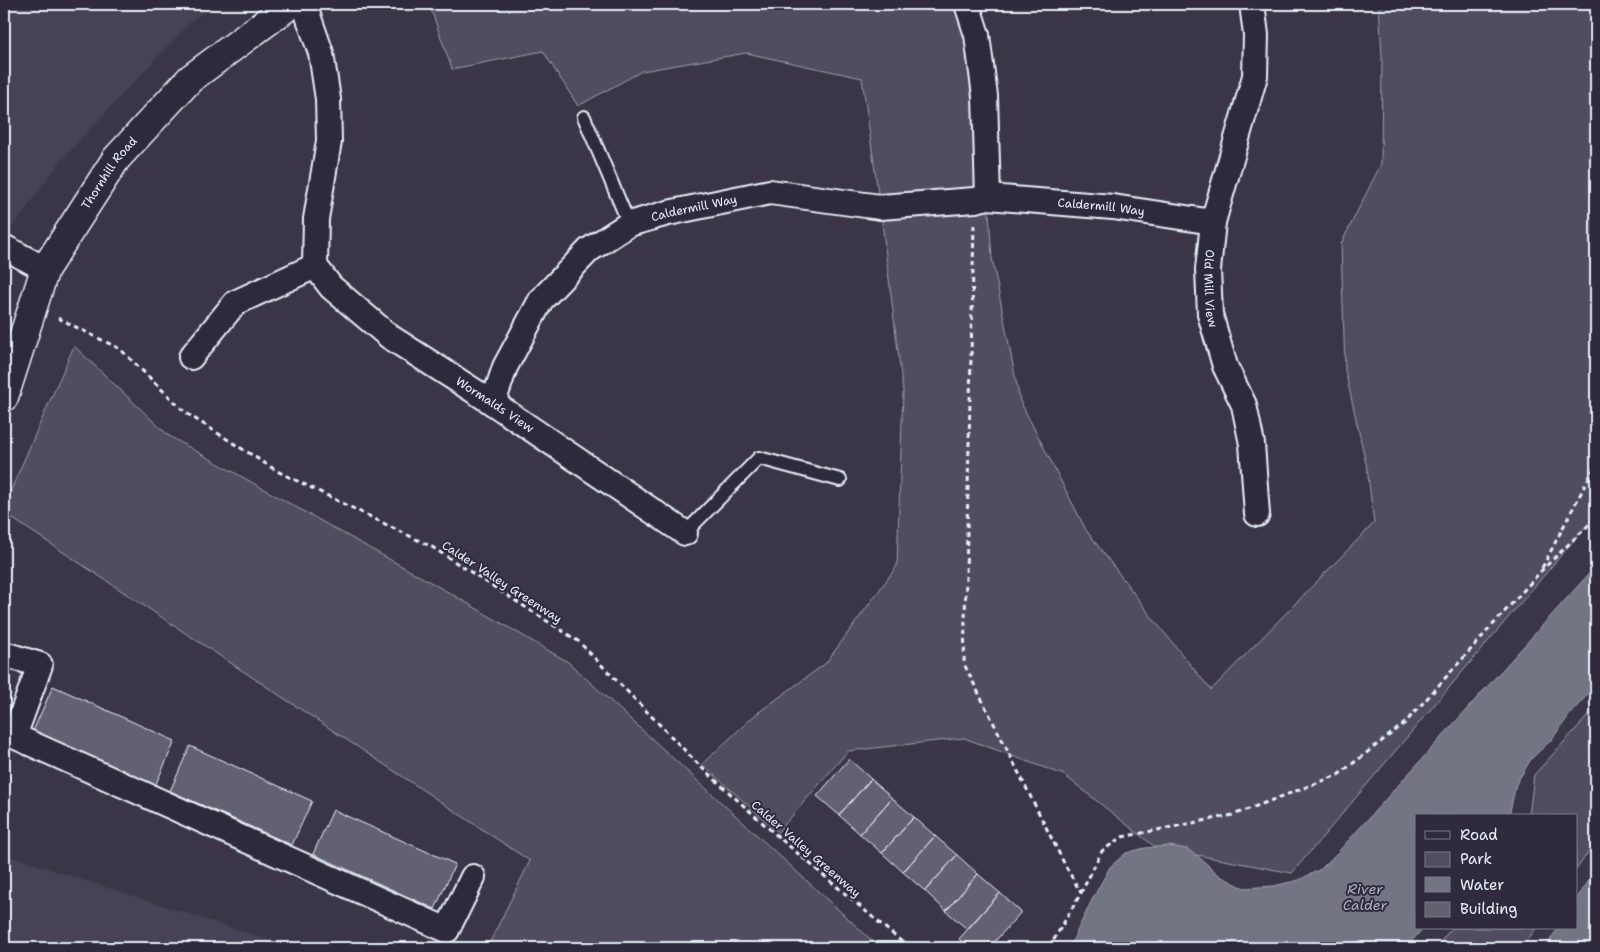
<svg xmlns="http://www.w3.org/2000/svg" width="1600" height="952" font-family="'Shantell Sans',sans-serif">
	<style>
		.built { fill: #464354 }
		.green { fill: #504e5f; stroke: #9ca0ac }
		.water { fill: #737482; stroke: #a2a6b1 }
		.building { fill: #636171; stroke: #e8f1f8 }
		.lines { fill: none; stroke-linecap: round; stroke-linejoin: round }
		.lane-casing { stroke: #e8f1f8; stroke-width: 16 }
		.street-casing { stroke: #e8f1f8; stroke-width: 28 }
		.secondary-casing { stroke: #e8f1f8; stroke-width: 31 }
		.path { stroke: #e8f1f8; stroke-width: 3; stroke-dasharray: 5 4; stroke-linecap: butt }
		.lane { stroke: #2f2a3d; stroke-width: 12 }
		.street { stroke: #2f2a3d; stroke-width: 24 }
		.secondary { stroke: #2f2a3d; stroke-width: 28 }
		.labels { text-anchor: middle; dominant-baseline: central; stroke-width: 4; stroke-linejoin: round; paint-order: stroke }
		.street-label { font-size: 12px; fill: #e8f1f8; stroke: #2f2a3d }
		.water-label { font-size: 14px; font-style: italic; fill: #aeb2bd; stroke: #2f2a3d }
	</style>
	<rect width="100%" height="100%" fill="#3a3648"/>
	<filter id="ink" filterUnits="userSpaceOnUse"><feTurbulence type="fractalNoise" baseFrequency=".02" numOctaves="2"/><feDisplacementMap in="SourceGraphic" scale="10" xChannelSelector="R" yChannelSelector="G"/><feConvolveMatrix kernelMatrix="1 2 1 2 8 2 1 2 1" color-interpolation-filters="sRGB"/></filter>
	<g filter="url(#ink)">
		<path class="built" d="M4 4H220L194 18 62 159 11 229 4 224Z
			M4 854 294 948H4Z"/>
		<path class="green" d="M429 4H967L988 197 992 258 1020 401 1086 530 1154 620 1211 690 1374 523 1367 468 1345 370 1341 244 1381 164 1382 57 1379 4H1589L1596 23V514L1292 873 1155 847 1064 775 964 738 848 751 778 832 702 764 755 715 826 663 897 566 903 391 880 207 862 78 746 53 642 71 578 106 543 51 452 69Z
			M74 346 169 436 448 592 568 662 880 948H487L530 861 4 513V506Z
			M1596 707V841L1576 870V816H1529L1534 775Z
			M1452 928H1536L1522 948H1435Z"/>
		<path class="water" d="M1596 566V685L1571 713 1552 739 1531 759 1516 784 1509 816H1416V928H1423L1406 948H1069L1093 898 1110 867 1126 853 1145 848 1169 846 1187 849 1200 858 1220 876 1244 888 1274 886 1299 880 1321 869 1339 851Z
			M1596 870V948H1545L1558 928H1576V900Z"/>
		<path class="building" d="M53 686 175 741 155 786 33 731Z
			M190 746 312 801 292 845 170 791Z
			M849 759 871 779 839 815 817 796Z
			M871 779 892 798 860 834 839 815Z
			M892 798 914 817 882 853 860 834Z
			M333 810 455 864 435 909 313 854Z
			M914 817 935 836 903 872 882 853Z
			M935 836 957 855 925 891 903 872Z
			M957 855 978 874 946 911 925 891Z
			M978 874 1000 893 967 929 946 911Z
			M1000 893 1021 912 989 948H969L959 939Z"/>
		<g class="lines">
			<defs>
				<path id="lane" d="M584 117 629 224
					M685 533 759 458 840 480"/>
				<g id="street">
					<path id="s1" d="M304 4 321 53 328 99 329 141 316 219 315 266 331 287 390 337 493 403 685 533"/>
					<path d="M967 4 977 35 985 96 988 197"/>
					<path id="s2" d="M1252 4 1256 35 1255 76 1213 222 1208 270 1210 314 1225 366 1244 405 1252 444 1257 514"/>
					<path d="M4 247 45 269"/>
					<path d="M191 357 235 303 315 266"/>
					<path id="s3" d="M493 403 505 367 541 300 589 250 629 224 668 213 770 192 880 207 975 200 988 197 1113 207 1213 222"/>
					<path d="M4 654 40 665 14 736 447 930 473 877"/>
				</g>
				<g id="secondary">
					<path id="s4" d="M4 397 45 269 116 159 190 79 291 4"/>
				</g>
			</defs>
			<use href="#lane" class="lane-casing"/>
			<use href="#street" class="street-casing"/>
			<use href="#secondary" class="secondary-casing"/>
			<path class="path" d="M974 225 964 664 1065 865 1081 893
				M58 318 120 349 186 413 277 471 432 547 578 641 701 767 775 834 909 948
				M1542 568 1596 464
				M1049 948 1081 893 1102 851 1122 837 1233 815 1338 775 1405 723 1541 571 1596 518"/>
			<use href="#lane" class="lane"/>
			<use href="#street" class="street"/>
			<use href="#secondary" class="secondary"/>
		</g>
	</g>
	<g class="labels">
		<g class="street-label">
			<text stroke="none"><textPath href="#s4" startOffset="250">Thornhill Road</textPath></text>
			<text stroke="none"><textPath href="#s3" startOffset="709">Caldermill Way</textPath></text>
			<text stroke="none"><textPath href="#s3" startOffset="298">Caldermill Way</textPath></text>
			<text stroke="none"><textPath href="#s2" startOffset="291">Old Mill View</textPath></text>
			<text stroke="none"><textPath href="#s1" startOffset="495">Wormalds View</textPath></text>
			<text transform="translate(502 582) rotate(33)">Calder Valley Greenway</text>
			<text transform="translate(806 849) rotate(41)">Calder Valley Greenway</text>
		</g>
		<g class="water-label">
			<text x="1365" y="889">River<tspan x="1365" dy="16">Calder</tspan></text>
		</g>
	</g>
	<rect width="1600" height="952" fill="none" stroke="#2f2a3d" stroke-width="20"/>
	<rect x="10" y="10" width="1580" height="932" fill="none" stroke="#e8f1f8" stroke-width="2" filter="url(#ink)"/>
	<rect x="1415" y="814" width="162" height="115" fill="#2f2a3d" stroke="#797a88"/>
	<rect x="1425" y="831" width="25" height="8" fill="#2f2a3d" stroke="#797a88"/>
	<text x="1460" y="840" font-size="15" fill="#e8f1f8">Road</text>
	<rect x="1425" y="852" width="25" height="15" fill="#504e5f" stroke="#797a88"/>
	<text x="1460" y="864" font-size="15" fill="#e8f1f8">Park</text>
	<rect x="1425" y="877" width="25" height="15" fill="#737482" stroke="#797a88"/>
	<text x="1460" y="890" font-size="15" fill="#e8f1f8">Water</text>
	<rect x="1425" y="902" width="25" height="15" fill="#636171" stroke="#797a88"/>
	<text x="1460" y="914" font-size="15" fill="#e8f1f8">Building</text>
</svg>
